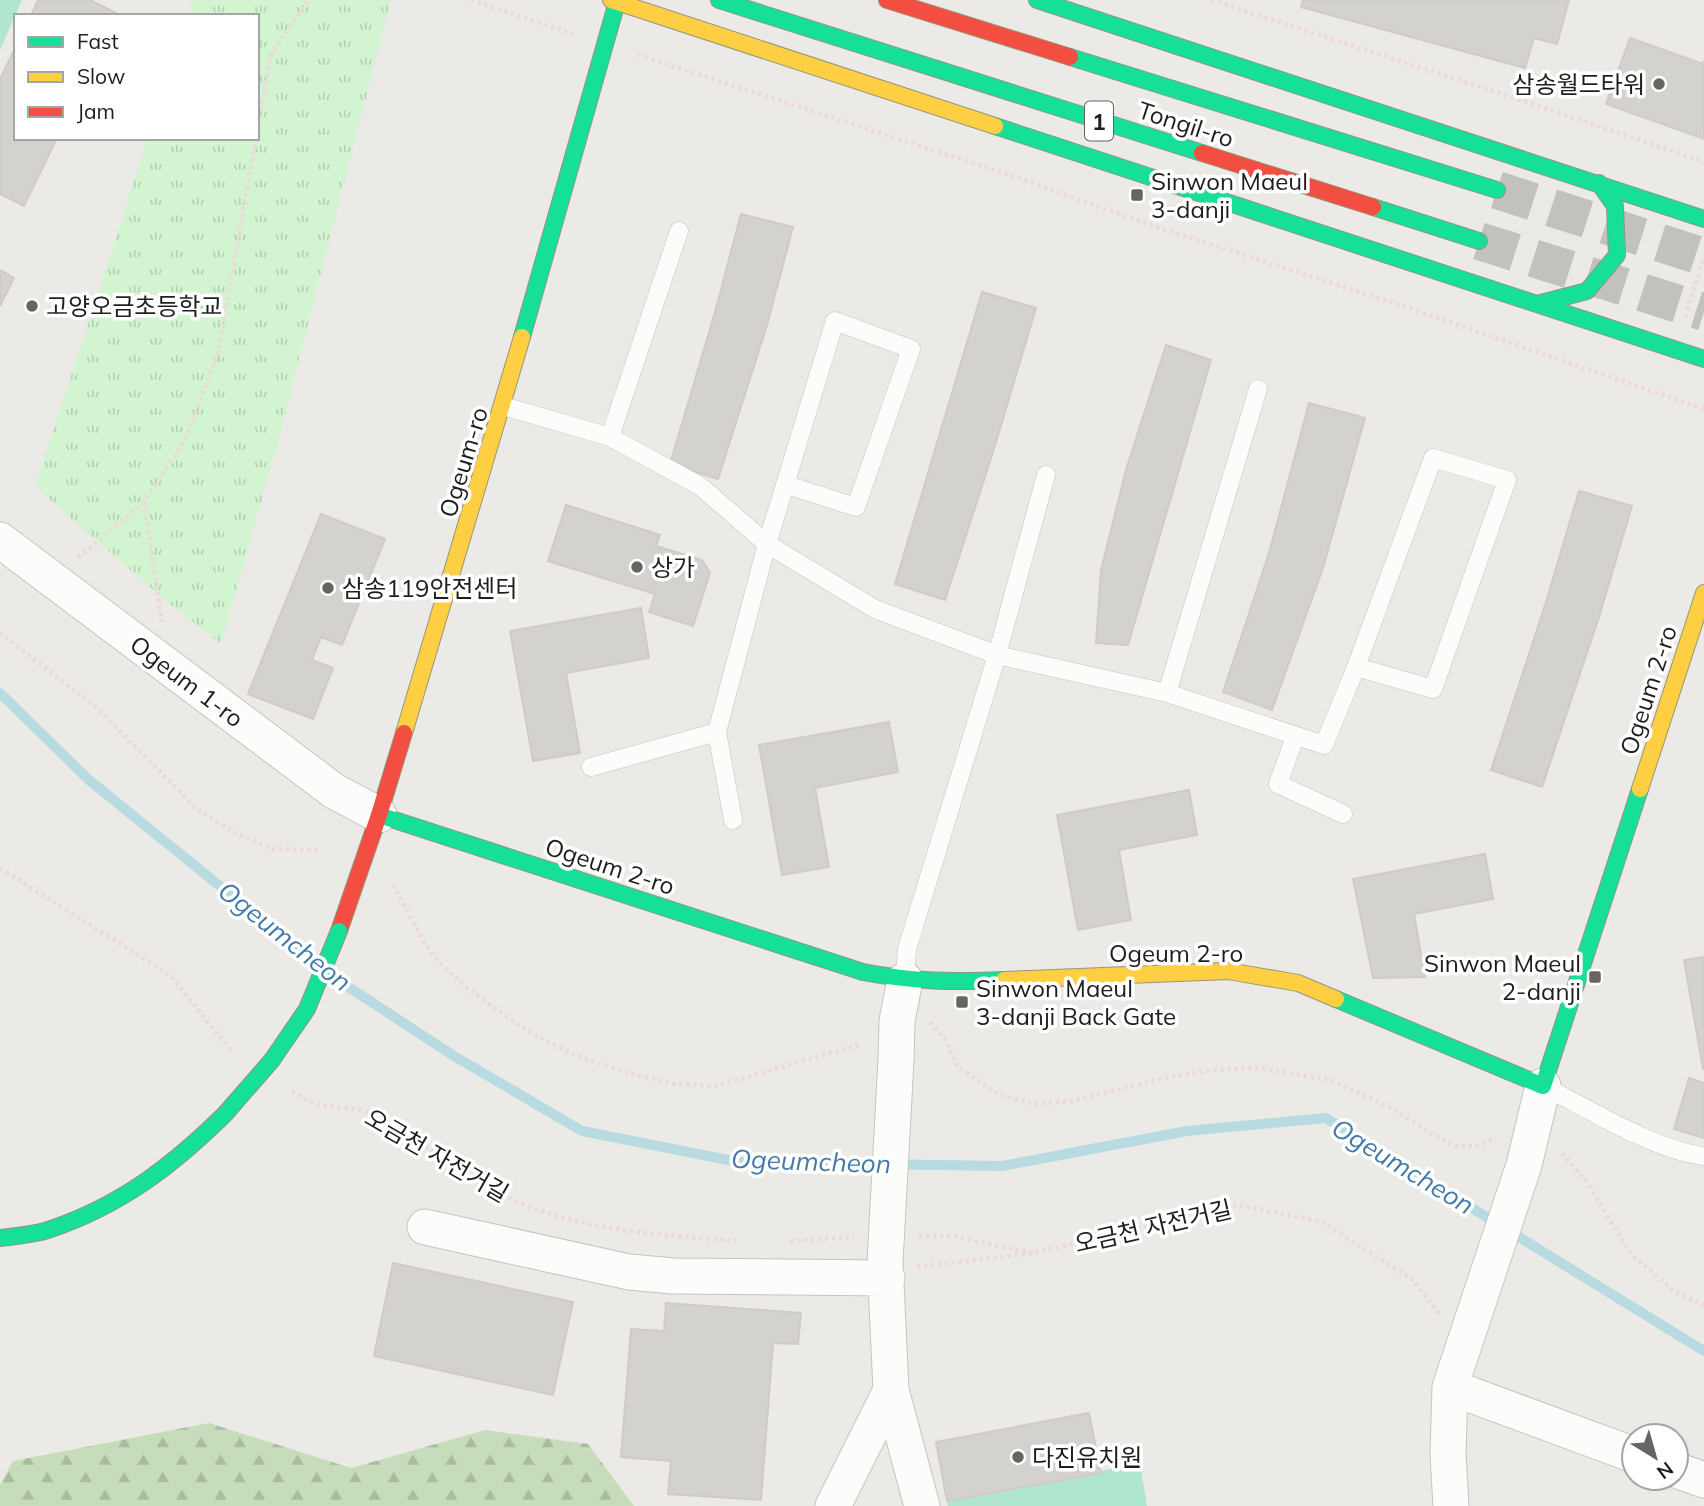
<svg xmlns="http://www.w3.org/2000/svg" width="1704" height="1506" font-family="Mulish,'Noto Sans KR',sans-serif">
	<style>
		.forest { fill: url(#forest-firs) }
		.park { fill: url(#park-tufts) }
		.pitch { fill: #afe6cd }
		.lines { fill: none; stroke-linecap: round; stroke-linejoin: round }
		.stream { stroke: #b8dae1; stroke-width: 10 }
		.building { fill: #d4d2cf; stroke: #d0cbc7; stroke-width: 2 }
		.primary-tunnel { stroke: #c3c1be; stroke-width: 38; stroke-dasharray: 38 19; stroke-linecap: butt }
		.lane-casing { stroke: #c5c4c2; stroke-width: 19 }
		.street-casing { stroke: #c5c4c2; stroke-width: 37 }
		.fast-casing { stroke: #96967d; stroke-width: 18 }
		.slow-casing { stroke: #96967d; stroke-width: 18 }
		.jam-casing { stroke: #96967d; stroke-width: 18 }
		.path { stroke: #ebdad8; stroke-width: 4.5; stroke-dasharray: 3.5 3.5; stroke-linecap: butt }
		.lane { stroke: #fcfcfb; stroke-width: 18 }
		.street { stroke: #fcfcfb; stroke-width: 35 }
		.fast { stroke: #16e098; stroke-width: 16 }
		.slow { stroke: #ffcf43; stroke-width: 16 }
		.jam { stroke: #f24e42; stroke-width: 16 }
		.street-bridge-casing { stroke: #c5c4c2; stroke-width: 37; stroke-linecap: butt }
		.fast-bridge-casing { stroke: #96967d; stroke-width: 18; stroke-linecap: butt }
		.street-bridge { stroke: #fcfcfb; stroke-width: 35 }
		.fast-bridge { stroke: #16e098; stroke-width: 16 }
		.poi-dot { fill: #666564; stroke: #fff; stroke-width: 2.5 }
		.labels { text-anchor: middle; dominant-baseline: central; stroke-width: 7; stroke-linejoin: round; paint-order: stroke }
		.shield { fill: #fff; stroke: #626262; stroke-width: 2 }
		.shield-label { font-size: 23px; font-weight: bold; fill: #1e1e1e }
		.poi-label { font-size: 24px; fill: #1e1e1e; stroke: #fff; text-anchor: start }
		.street-label { font-size: 24px; fill: #1e1e1e; stroke: #fff }
		.water-label { font-size: 26px; font-style: italic; fill: #437aaa; stroke: #fff }
	</style>
	<defs>
		<pattern id="forest-firs" width="22" height="20" patternUnits="userSpaceOnUse" patternTransform="scale(1.75)"><rect width="22" height="20" fill="#c7dcba"/><path d="M5 1l3.5 6h-7zM16 11l3.5 6h-7z" fill="#aabc9f"/></pattern>
		<pattern id="park-tufts" width="24" height="20" patternUnits="userSpaceOnUse" patternTransform="scale(1.75)"><rect width="24" height="20" fill="#d3f4d1"/><path d="M3 7l-1-3M5 7V3M7 7l1-3M15 17l-1-3M17 17v-4M19 17l1-3" fill="none" stroke="#b5d1b3"/></pattern>
	</defs>
	<rect width="100%" height="100%" fill="#eceae6"/>
	<path class="forest" d="M209 1423 351 1468 485 1430 588 1444 634 1506H0V1485L13 1461Z"/>
	<path class="park" d="M193 0H391L277 445 221 644 158 594 35 487 148 138H257V16H188Z"/>
	<path class="pitch" d="M0 0H22L0 50Z
		M1140 1463 1147 1506H948L947 1501Z"/>
	<g class="lines">
		<path class="stream" d="M0 693 89 780 316 964
			M330 975 454 1056 582 1131 738 1162 1002 1166 1187 1131 1326 1118 1704 1351"/>
	</g>
	<path class="building" d="M38 0H90L118 14 117 16H31Z
		M1303 0H1569L1557 44 1534 38 1525 68 1301 7Z
		M1630 38 1703 64 1704 61V139L1606 104Z
		M16 46V138H57L24 206 0 194V79Z
		M741 214 793 227 767 325 718 479 670 464 715 312Z
		M0 270 14 278 0 306Z
		M982 292 1036 308 994 449 945 600 895 584Z
		M1166 345 1211 360 1128 645 1096 643 1101 570 1126 470Z
		M1309 403 1365 418 1323 568 1272 710 1223 692 1269 553Z
		M1579 491 1632 506 1599 617 1542 787 1491 770 1546 602Z
		M566 505 660 535 656 546 702 560 710 573 693 626 649 612 655 594 548 561Z
		M321 514 385 539 342 645 321 637 312 660 333 668 313 719 248 694Z
		M641 608 649 658 566 673 580 753 533 761 510 631Z
		M889 722 898 772 815 788 829 867 782 875 759 745Z
		M1189 790 1197 835 1119 850 1131 920 1078 930 1057 815Z
		M1485 854 1493 899 1414 914 1425 977 1373 978 1353 879Z
		M1704 957V1068L1703 1069 1684 960Z
		M1689 1078 1704 1083V1138L1674 1129Z
		M393 1263 573 1302 553 1395 374 1356Z
		M666 1303 801 1313 798 1344 773 1343 761 1500 668 1494 671 1461 621 1457 631 1329 664 1331Z
		M1089 1413 1101 1473 947 1501 936 1442Z"/>
	<g class="lines">
		<path class="primary-tunnel" d="M1497 190 1704 257
			M1479 241 1704 312"/>
		<defs>
			<path id="lane" d="M503 406 610 437 700 486 767 544 875 609 997 655 1167 693 1324 745 1356 667 1433 458 1507 480 1433 689 1356 667
				M610 437 679 231
				M1167 693 1258 389
				M1295 737 1278 784 1343 814
				M591 767 717 732
				M733 820 717 732 767 544 835 321 911 349 856 507 787 485
				M905 980 907 949 997 655 1046 475
				M1543 1086C1587 1108 1656 1151 1704 1156"/>
			<path id="street" d="M0 540 334 791 379 815
				M896 1060 897 1021 905 980
				M425 1227 629 1272 673 1276 887 1278
				M1450 1387 1634 1455
				M891 1390 922 1506
				M1676 1470 1704 1480
				M833 1506 891 1390 885 1262
				M1451 1506 1448 1454 1450 1387 1524 1165 1543 1086"/>
			<path id="fast" d="M719 0 1202 153
				M1037 0 1704 219
				M1070 57 1497 190
				M995 126 1704 359
				M1373 207 1479 241
				M1537 304 1587 291 1617 255 1615 206 1599 183
				M522 337 617 2
				M379 815 863 972C915 982 952 982 1004 980
				M1336 999 1543 1086 1640 789
				M0 1238C15 1236 33 1235 48 1230 120 1206 171 1167 225 1114"/>
			<path id="slow" d="M611 0 995 126
				M404 733 522 337
				M1640 789 1704 593
				M1004 980 1228 971 1298 983 1336 999"/>
			<path id="jam" d="M887 0 1070 57
				M1202 153 1373 207
				M339 931 379 815 404 733"/>
		</defs>
		<use href="#lane" class="lane-casing"/>
		<use href="#street" class="street-casing"/>
		<use href="#fast" class="fast-casing"/>
		<use href="#slow" class="slow-casing"/>
		<use href="#jam" class="jam-casing"/>
		<path class="path" d="M471 0 573 34
			M1211 0 1527 102 1704 162
			M638 55 1001 172 1145 223 1406 307 1704 409
			M257 132 271 54 309 0
			M1685 317 1704 257
			M144 502 162 622
			M78 558 144 502 186 438 218 353 256 138
			M0 633 96 707 197 809 235 833 272 849 319 850
			M0 868 171 976 232 1052
			M393 885 424 942 440 963 467 988 527 1031 572 1054 621 1071 673 1084 715 1086 862 1044
			M930 1022 945 1039 958 1067 1000 1095 1033 1104 1072 1101 1165 1078 1213 1070 1257 1068 1331 1080 1391 1108 1434 1135 1455 1146H1476L1496 1138
			M292 1091C299 1095 307 1101 315 1104 334 1109 354 1105 372 1114 416 1137 454 1170 498 1193 573 1230 654 1235 736 1241
			M1562 1153 1586 1181 1631 1254 1674 1291 1704 1305
			M919 1236H952L1033 1253
			M790 1241 854 1237
			M917 1267 1033 1253 1238 1205 1322 1222 1413 1280 1440 1315"/>
		<use href="#lane" class="lane"/>
		<use href="#street" class="street"/>
		<use href="#fast" class="fast"/>
		<use href="#slow" class="slow"/>
		<use href="#jam" class="jam"/>
		<defs>
			<path id="street-bridge" d="M885 1262 896 1060"/>
			<path id="fast-bridge" d="M225 1114 272 1060 307 1009 339 931"/>
		</defs>
		<use href="#street-bridge" class="street-bridge-casing"/>
		<use href="#fast-bridge" class="fast-bridge-casing"/>
		<use href="#street-bridge" class="street-bridge"/>
		<use href="#fast-bridge" class="fast-bridge"/>
	</g>
	<g class="poi-dot">
		<circle cx="1659" cy="84" r="7"/>
		<rect x="1130" y="188" width="14" height="14" rx="3.5"/>
		<circle cx="32" cy="306" r="7"/>
		<circle cx="637" cy="567" r="7"/>
		<circle cx="328" cy="588" r="7"/>
		<rect x="1588" y="970" width="14" height="14" rx="3.5"/>
		<rect x="955" y="995" width="14" height="14" rx="3.5"/>
		<circle cx="1018" cy="1457" r="7"/>
	</g>
	<g class="labels">
		<rect class="shield" x="1085" y="101.5" width="28" height="39" rx="5"/>
		<g class="shield-label">
			<text x="1099" y="121">1</text>
		</g>
		<g class="poi-label">
			<text x="1645" y="84" text-anchor="end">삼송월드타워</text>
			<text x="1151" y="181">Sinwon Maeul<tspan x="1151" dy="28">3-danji</tspan></text>
			<text x="46" y="306">고양오금초등학교</text>
			<text x="651" y="567">상가</text>
			<text x="342" y="588">삼송119안전센터</text>
			<text x="1581" y="963" text-anchor="end">Sinwon Maeul<tspan x="1581" dy="28">2-danji</tspan></text>
			<text x="976" y="988">Sinwon Maeul<tspan x="976" dy="28">3-danji Back Gate</tspan></text>
			<text x="1032" y="1457">다진유치원</text>
		</g>
		<g class="street-label">
			<text transform="translate(1186 124) rotate(18)">Tongil-ro</text>
			<text transform="translate(463 462) rotate(-73)">Ogeum-ro</text>
			<text transform="translate(187 681) rotate(37)">Ogeum 1-ro</text>
			<text transform="translate(1648 690) rotate(-72)">Ogeum 2-ro</text>
			<text transform="translate(610 866) rotate(18)">Ogeum 2-ro</text>
			<text x="1176" y="953">Ogeum 2-ro</text>
			<text transform="translate(437 1155) rotate(30)">오금천 자전거길</text>
			<text transform="translate(1153 1226) rotate(-13)">오금천 자전거길</text>
		</g>
		<g class="water-label">
			<text transform="translate(285 936) rotate(38)">Ogeumcheon</text>
			<text transform="translate(811 1161) rotate(2)">Ogeumcheon</text>
			<text transform="translate(1403 1166) rotate(31)">Ogeumcheon</text>
		</g>
	</g>
	<rect x="14" y="14" width="245" height="126" fill="#ffffff" stroke="#a5a5a5" stroke-width="2"/>
	<rect x="28" y="37" width="35" height="10" fill="#16e098" stroke="#a5a5a5" stroke-width="2"/>
	<text x="77" y="49" font-size="21" fill="#1e1e1e">Fast</text>
	<rect x="28" y="72" width="35" height="10" fill="#ffcf43" stroke="#a5a5a5" stroke-width="2"/>
	<text x="77" y="84" font-size="21" fill="#1e1e1e">Slow</text>
	<rect x="28" y="107" width="35" height="10" fill="#f24e42" stroke="#a5a5a5" stroke-width="2"/>
	<text x="77" y="119" font-size="21" fill="#1e1e1e">Jam</text>
	<g transform="translate(1655 1457) rotate(143)"><circle r="33" fill="#ffffff" stroke="#a5a5a5" stroke-width="2"/>
	<path d="M0-5L12 26L0 18L-12 26Z" fill="#666564"/>
	<text y="-10" font-size="19" font-weight="bold" text-anchor="middle" fill="#1e1e1e">N</text>
	</g>
</svg>
